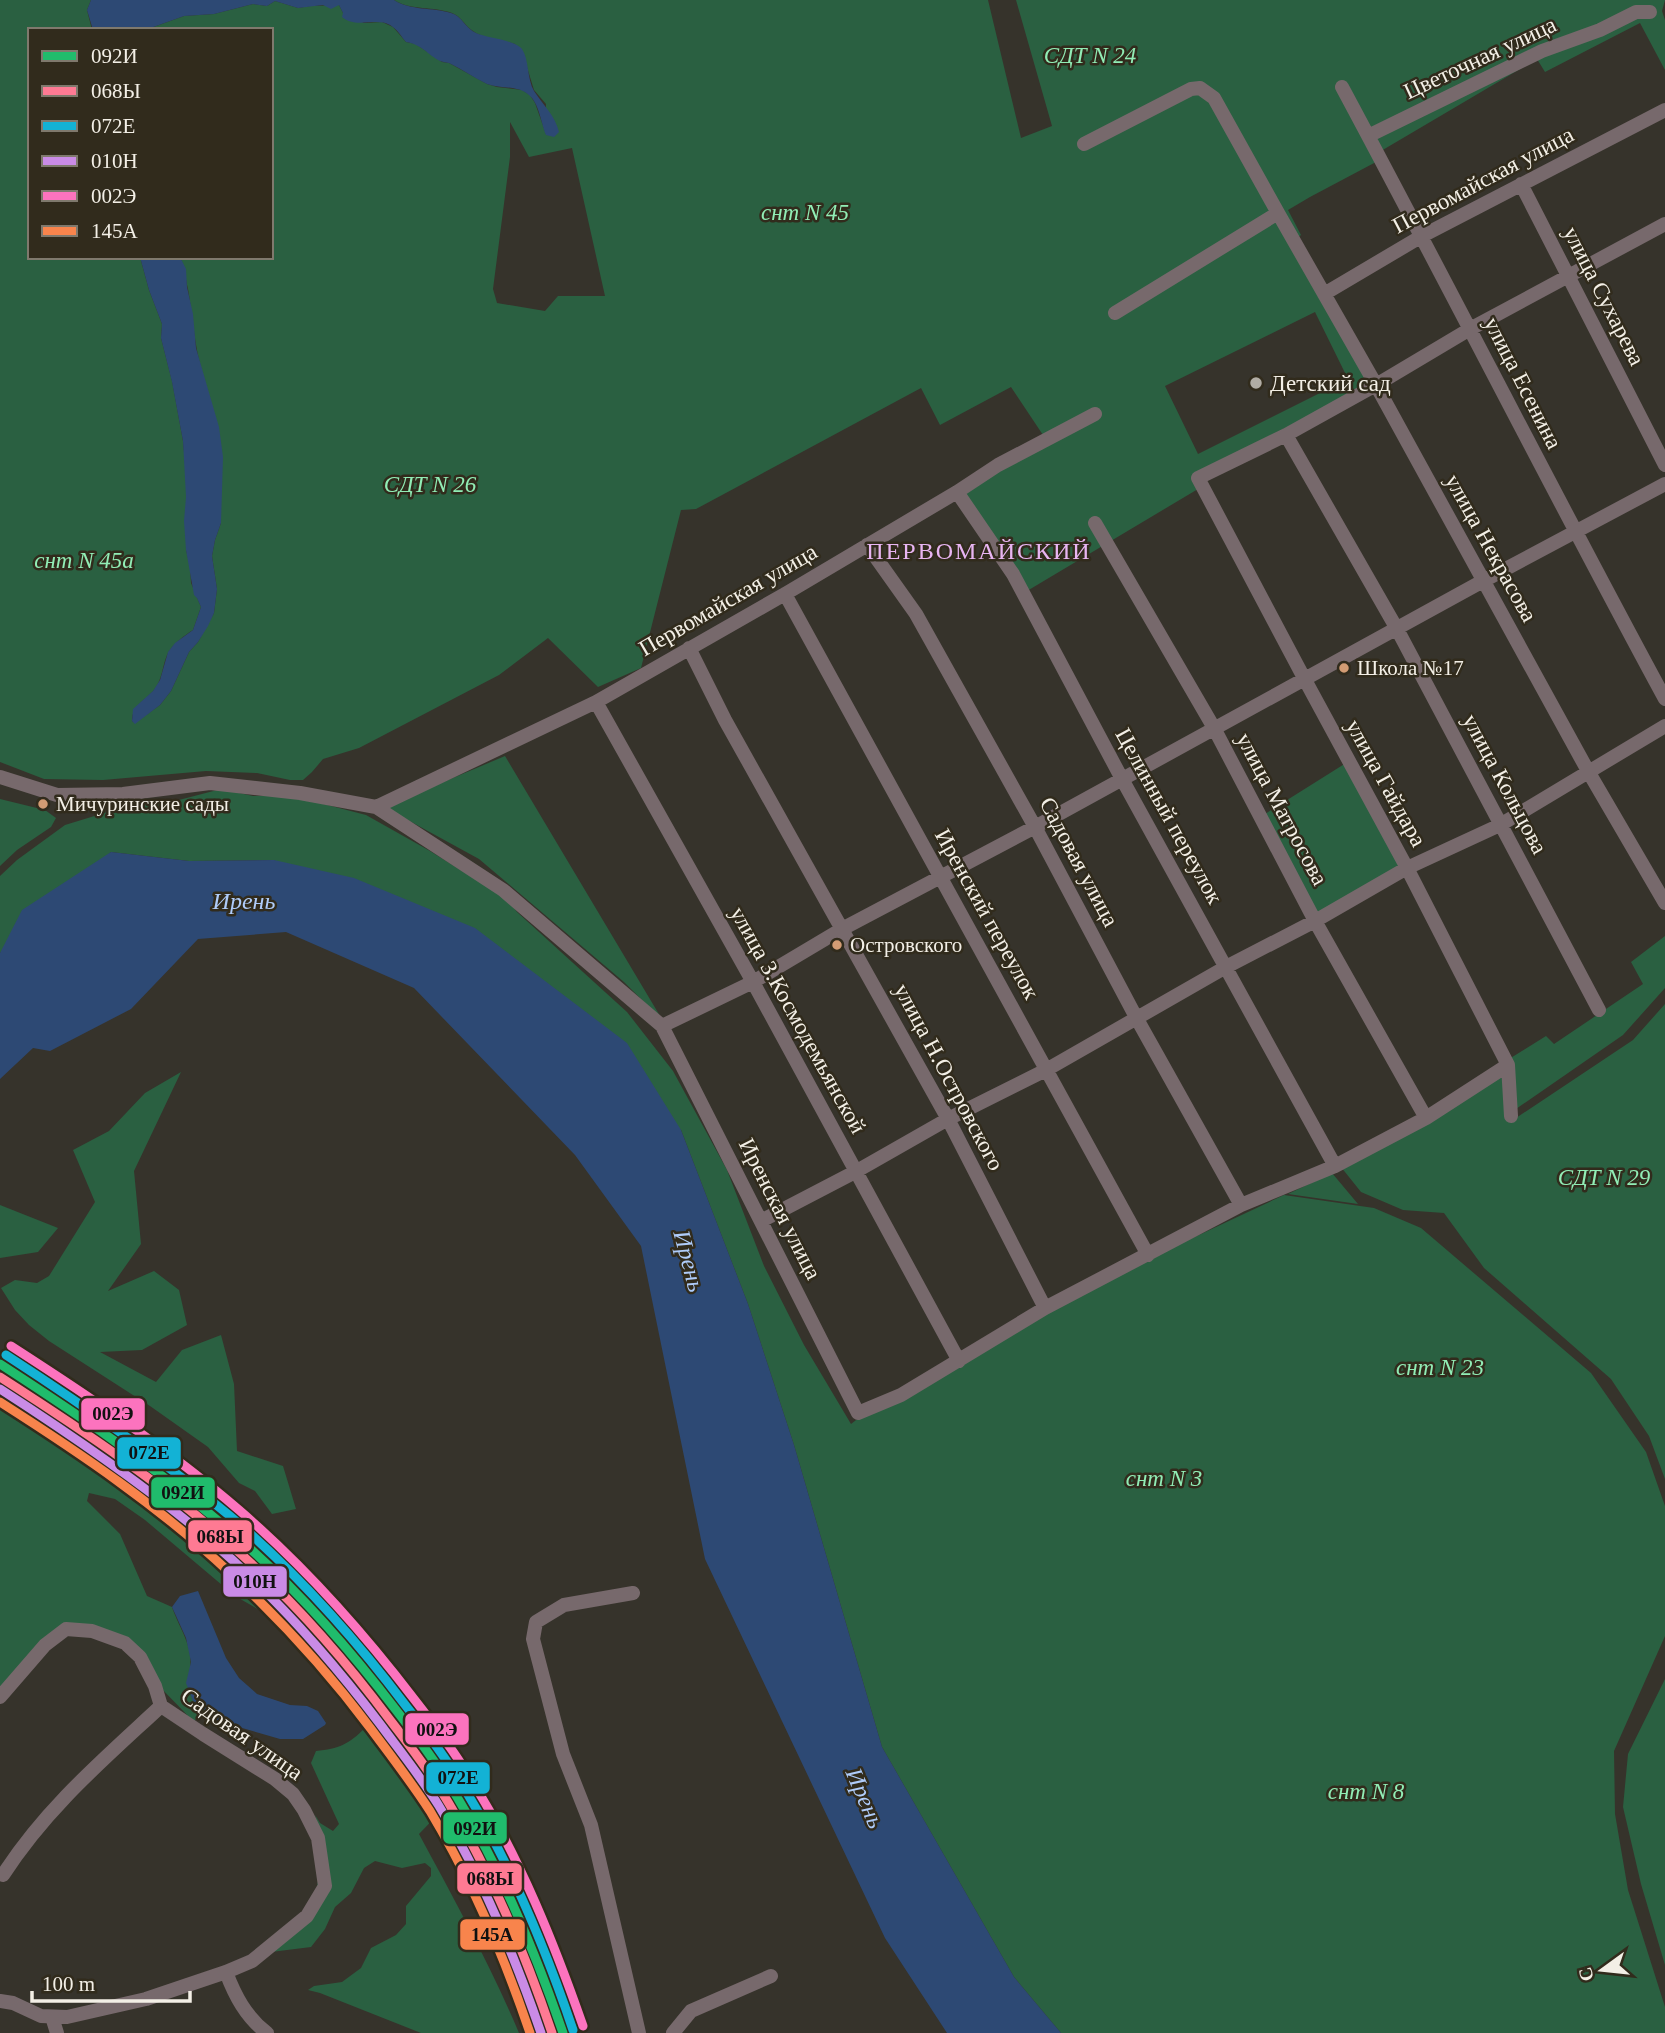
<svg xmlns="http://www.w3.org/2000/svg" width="1665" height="2033" font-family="'Times New Roman',serif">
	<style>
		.green { fill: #2a6041; fill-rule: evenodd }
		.water { fill: #2d4974 }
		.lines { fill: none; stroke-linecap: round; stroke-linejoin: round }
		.minor { stroke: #77696c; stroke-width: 14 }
		.rail-1-casing { stroke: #312b1c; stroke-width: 14 }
		.rail-2-casing { stroke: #312b1c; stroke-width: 14 }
		.rail-3-casing { stroke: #312b1c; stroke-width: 14 }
		.rail-4-casing { stroke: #312b1c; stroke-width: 14 }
		.rail-5-casing { stroke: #312b1c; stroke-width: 14 }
		.rail-6-casing { stroke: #312b1c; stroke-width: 14 }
		.rail-1 { stroke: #20bc6c; stroke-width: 9 }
		.rail-2 { stroke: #fe7a93; stroke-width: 9 }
		.rail-3 { stroke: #13b2d5; stroke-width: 9 }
		.rail-4 { stroke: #ca8be6; stroke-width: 9 }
		.rail-5 { stroke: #fc73be; stroke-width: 9 }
		.rail-6 { stroke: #f8844c; stroke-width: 9 }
		.poi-dot { fill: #b1ada5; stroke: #312b1c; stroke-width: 2.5 }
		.bus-dot { fill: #d39c74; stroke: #312b1c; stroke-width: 2.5 }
		.labels { text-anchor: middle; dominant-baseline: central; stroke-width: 5; stroke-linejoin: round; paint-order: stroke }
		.bus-label { font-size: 21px; fill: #f3efe6; stroke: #312b1c; text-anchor: start }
		.park-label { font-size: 23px; font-style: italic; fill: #91edb5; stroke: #312b1c }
		.street-label { font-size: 23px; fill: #f3efe6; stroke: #312b1c }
		.poi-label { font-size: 23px; fill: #f3efe6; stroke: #312b1c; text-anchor: start }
		.neighbourhood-label { font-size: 24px; letter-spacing: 2px; fill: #e8b5f2; stroke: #312b1c }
		.water-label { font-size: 24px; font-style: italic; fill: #afccfa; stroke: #312b1c }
		.line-badge { stroke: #312b1c; stroke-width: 2.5 }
		.pale-badge-label { font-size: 19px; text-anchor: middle; font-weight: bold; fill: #111 }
	</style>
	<rect width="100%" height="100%" fill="#36332b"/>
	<path class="green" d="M0 0H91L87 10 92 30H30V257H140L149 290 162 324 161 338 172 381 183 441 186 475V550L190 566 191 583 201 607 193 630C185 635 173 644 168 653 162 665 163 679 154 690 145 701 132 705 132 721L135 723 160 705 171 691 189 652 198 642 214 613 217 589 212 556 215 540 221 523 202 371C194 344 193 317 188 289 185 277 185 268 180 257H271V30H145L184 16 214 14 253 4 267 6 275 1 298 8 310 6 339 5 343 13 364 23 382 22 393 27 406 42 416 44 442 62 449 63 487 84 497 87 522 90 530 95 535 103 546 134V104L534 90 526 64 515 44C504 41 482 38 473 31 465 26 462 17 452 13 433 6 412 11 394 0H988L1021 138 1052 126 1016 0H1665L1662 11 1665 20V70L1640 23 1545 72 1537 59 1381 151 1376 162 1310 197 1288 210 1301 235 1296 239 1375 382 1192 476 1198 489 1027 591 961 493 1043 435 1011 387 940 425 921 388 696 509 681 510 641 668 598 687 548 638 499 675 359 748 323 759 312 772 303 780H290L257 773 206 771 103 780 44 779 0 762ZM510 122 529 157 572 148 605 296H558L545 311 497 303 493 289 510 157ZM1315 312 1348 379 1198 454 1165 386Z
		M505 756 663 1021 624 982 479 859 384 807Z
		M1346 763 1402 866 1317 916 1265 814Z
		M221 789 253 796 289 795 366 815 430 851 507 899 517 912 627 1012 673 1071 727 1170 764 1266 804 1345 851 1424 860 1417 1048 1311 1152 1257 1284 1195 1374 1208 1421 1228 1591 1373 1646 1452 1665 1506V1636L1614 1751 1615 1814 1628 1890 1665 2007V2033H1061L1014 1977 882 1747 794 1445 748 1304 681 1130 274 860 189 861 111 852 0 953V876L17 860 65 825 137 803 179 800Z
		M0 799 45 810 56 818 51 827 17 850 0 866Z
		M1665 936V988L1623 1035 1513 1111 1509 1059 1546 1036 1554 1044 1643 984 1631 962Z
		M1665 1004V1479L1649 1436 1611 1379 1484 1268 1444 1213 1403 1210 1361 1192 1341 1167 1504 1074 1516 1118 1633 1040Z
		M181 1072 134 1171 141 1244 108 1291 154 1271 179 1290 187 1325 142 1350 100 1352 156 1382 182 1350 221 1335 234 1384 237 1451 283 1466 296 1509 272 1514 255 1491 239 1483 208 1447 150 1406 49 1341 29 1325 15 1310 1 1288 15 1280 37 1283 49 1276 95 1202 73 1150 109 1131 145 1093Z
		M1332 1173 1358 1204 1288 1194Z
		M0 1205 58 1228 38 1252 0 1258Z
		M0 1401 93 1456 147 1490 295 1611 387 1718 447 1805 419 1834C454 1899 490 1964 519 2033H421L320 1993 308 1990 314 1986 342 1982 361 1968 371 1948 396 1935 406 1924V1906L431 1876V1868L425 1863 402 1868 375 1861 364 1868 351 1893 335 1907 325 1929 311 1947 271 1952 312 1917 324 1845 315 1815 320 1823 333 1831 339 1824 311 1763 316 1751C339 1749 349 1744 365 1728L330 1680 298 1642 268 1615 235 1596 145 1520 115 1499 89 1493 87 1501 120 1534 147 1596 172 1607C177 1622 185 1634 189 1649 196 1683 173 1685 208 1713 200 1711 198 1715 194 1722L157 1684 143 1656 64 1626 0 1694Z
		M1665 1679V1965L1641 1884 1623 1807 1628 1754Z"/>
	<path class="water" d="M91 0H394C411 11 432 7 451 13 462 16 466 29 476 33 487 38 515 40 522 49 529 59 527 79 534 91 543 105 555 115 559 132L554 137 546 135C541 123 539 103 529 95 518 85 500 89 487 84 474 78 462 69 449 63 445 62 442 62 438 60 425 52 422 45 406 42 401 36 397 29 390 25 376 17 355 29 342 17L343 13 339 5 331 9 323 5 298 8 275 1 267 6 253 4 214 14 184 16 145 30H93L87 10Z
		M140 257H180L186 269 187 287 193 314 196 348 219 427 223 457 221 523 215 540 212 556 217 589 214 613 208 626 198 642 189 652 171 691 160 705 135 724 132 721 133 709 153 691 160 680 168 652 175 643 193 630 201 607 197 598 194 595 186 550 184 521 186 497 183 441 172 382 161 338 162 324 149 290Z
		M111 852 189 861 274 860 354 878 475 928 627 1043 681 1130 748 1304 794 1445 882 1747 1014 1977 1061 2033H947L885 1938 705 1559 641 1246 575 1155 414 988 286 932 198 939 131 1009 50 1051 33 1048 0 1079V953L22 910Z
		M198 1591 226 1658 239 1678 257 1694 290 1705 307 1706 318 1711 326 1723 325 1725 303 1739H280L218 1721 193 1701 186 1683 191 1662 186 1638 172 1607 180 1596Z"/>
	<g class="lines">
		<path class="minor" d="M1342 87C1451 290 1555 496 1665 699
			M1368 136 1542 51 1600 30 1636 12H1650
			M1084 144 1191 89 1200 88 1214 98 1278 213 1115 313
			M1521 184 1665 465
			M1278 213 1376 385 1588 771 1665 903
			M1324 294 1422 236 1665 110
			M1286 435 1397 629 1599 1010
			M957 492 1013 574 1122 779 1335 1166
			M1095 523 1214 728 1315 921 1426 1118
			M867 545 916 614 1035 827 1137 1019 1241 1205
			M785 594 1148 1255
			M689 648 725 720 948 1119 1045 1308
			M596 702 753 982 959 1361
			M0 777 57 795 123 794 210 783 300 793 376 807 503 890 662 1026 858 1413 901 1395 1045 1308 1241 1205 1335 1166 1426 1118 1508 1065
			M376 807 596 702 785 594 957 492 998 465 1095 414
			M662 1026 753 982 842 929 1035 827 1483 581 1665 484
			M1511 1116 1508 1065 1407 868 1304 678 1198 478 1286 435 1376 385 1470 329 1665 224
			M761 1221 855 1172 948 1119 1046 1070 1226 967 1315 921 1407 868 1500 825 1665 726
			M633 1593 564 1605 536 1622 533 1639 563 1754 591 1825 639 2033
			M0 1697 45 1645 66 1629 92 1631 125 1643 140 1657 155 1686 161 1706 203 1734 275 1779 293 1794 304 1810 318 1838 325 1886 307 1916 252 1961 226 1972 146 1999 67 2017 41 2016 13 2003 0 2001
			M3 1875C46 1808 104 1759 161 1706
			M226 1972C235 1996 246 2017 267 2033
			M52 2017 57 2033
			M673 2033 691 2011 771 1976"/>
		<defs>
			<path id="rail-1" d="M0 1364C77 1414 153 1465 223 1525 288 1579 345 1643 396 1710 418 1738 439 1766 457 1797 502 1871 535 1951 563 2033"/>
			<path id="rail-2" d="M0 1377C84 1431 168 1487 242 1555 297 1605 346 1661 390 1720 411 1747 431 1773 448 1802 492 1874 525 1953 552 2033"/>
			<path id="rail-3" d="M6 1355C83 1405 159 1457 230 1516 296 1572 354 1637 406 1706 428 1734 449 1762 467 1793 512 1867 545 1947 573 2030"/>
			<path id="rail-4" d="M0 1389C73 1436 145 1485 211 1541 274 1595 330 1658 380 1724 400 1751 421 1777 439 1806 482 1877 514 1954 541 2033"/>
			<path id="rail-5" d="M11 1346C90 1397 168 1449 239 1510 304 1566 362 1631 414 1699 436 1727 457 1755 475 1786 521 1861 554 1943 583 2026"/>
			<path id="rail-6" d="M0 1402C80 1453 160 1507 229 1572 281 1620 329 1673 371 1729 391 1756 412 1783 430 1811 472 1881 504 1956 530 2033"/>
		</defs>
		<use href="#rail-1" class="rail-1-casing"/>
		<use href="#rail-2" class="rail-2-casing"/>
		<use href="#rail-3" class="rail-3-casing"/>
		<use href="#rail-4" class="rail-4-casing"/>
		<use href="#rail-5" class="rail-5-casing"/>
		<use href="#rail-6" class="rail-6-casing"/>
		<use href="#rail-1" class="rail-1"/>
		<use href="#rail-2" class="rail-2"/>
		<use href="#rail-3" class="rail-3"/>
		<use href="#rail-4" class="rail-4"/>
		<use href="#rail-5" class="rail-5"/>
		<use href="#rail-6" class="rail-6"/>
	</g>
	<circle class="poi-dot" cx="1256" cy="383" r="7"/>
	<g class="bus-dot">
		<circle cx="1344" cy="668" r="6"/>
		<circle cx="43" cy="804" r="6"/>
		<circle cx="837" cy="945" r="6"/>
	</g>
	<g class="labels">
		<g class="bus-label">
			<text x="1357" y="668">Школа №17</text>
			<text x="56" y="804">Мичуринские сады</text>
			<text x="850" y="945">Островского</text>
		</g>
		<g class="park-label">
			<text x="1090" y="55">СДТ N 24</text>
			<text x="805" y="212">снт N 45</text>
			<text x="430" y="484">СДТ N 26</text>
			<text x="84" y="560">снт N 45а</text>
			<text x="1604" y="1177">СДТ N 29</text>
			<text x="1440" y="1367">снт N 23</text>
			<text x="1164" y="1478">снт N 3</text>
			<text x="1366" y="1791">снт N 8</text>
		</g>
		<g class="street-label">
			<text transform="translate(1480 58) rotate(-25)">Цветочная улица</text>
			<text transform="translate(1483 180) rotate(-28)">Первомайская улица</text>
			<text transform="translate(1604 296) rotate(63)">улица Сухарева</text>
			<text transform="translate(1523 383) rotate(63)">улица Есенина</text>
			<text transform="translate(1491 548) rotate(61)">улица Некрасова</text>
			<text transform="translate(728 600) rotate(-30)">Первомайская улица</text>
			<text transform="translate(1386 783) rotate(61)">улица Гайдара</text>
			<text transform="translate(1505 784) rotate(62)">улица Кольцова</text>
			<text transform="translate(1282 809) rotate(62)">улица Матросова</text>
			<text transform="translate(1169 816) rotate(61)">Целинный переулок</text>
			<text transform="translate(1079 862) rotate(62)">Садовая улица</text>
			<text transform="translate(987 914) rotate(61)">Иренский переулок</text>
			<text transform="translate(798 1020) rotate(61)">улица З.Космодемьянской</text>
			<text transform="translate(949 1077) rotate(62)">улица Н.Островского</text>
			<text transform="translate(780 1209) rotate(63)">Иренская улица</text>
			<text transform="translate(242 1734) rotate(35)">Садовая улица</text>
		</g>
		<g class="poi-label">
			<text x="1270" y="383">Детский сад</text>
		</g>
		<g class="neighbourhood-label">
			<text x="979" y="551">ПЕРВОМАЙСКИЙ</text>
		</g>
		<g class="water-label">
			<text x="244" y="901">Ирень</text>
			<text transform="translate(689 1261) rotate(75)">Ирень</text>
			<text transform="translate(865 1798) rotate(67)">Ирень</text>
		</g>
	</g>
	<g class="line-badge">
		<rect x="80" y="1397" width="66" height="34" rx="7" fill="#fc73be"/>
		<rect x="116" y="1436" width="66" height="34" rx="7" fill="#13b2d5"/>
		<rect x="150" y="1476" width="66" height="33" rx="7" fill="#20bc6c"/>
		<rect x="187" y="1519" width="66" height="34" rx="7" fill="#fe7a93"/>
		<rect x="222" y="1565" width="66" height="33" rx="7" fill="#ca8be6"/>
		<rect x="404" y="1712" width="66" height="34" rx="7" fill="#fc73be"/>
		<rect x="425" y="1761" width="66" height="34" rx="7" fill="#13b2d5"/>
		<rect x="442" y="1811" width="66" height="34" rx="7" fill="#20bc6c"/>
		<rect x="456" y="1862" width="67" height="33" rx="7" fill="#fe7a93"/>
		<rect x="459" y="1918" width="67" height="33" rx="7" fill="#f8844c"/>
	</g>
	<g class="pale-badge-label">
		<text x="113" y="1420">002Э</text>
		<text x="149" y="1459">072Е</text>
		<text x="183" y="1499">092И</text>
		<text x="220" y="1543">068Ы</text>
		<text x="255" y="1588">010Н</text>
		<text x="437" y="1736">002Э</text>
		<text x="458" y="1784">072Е</text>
		<text x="475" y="1835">092И</text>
		<text x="490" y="1885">068Ы</text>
		<text x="492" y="1941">145А</text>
	</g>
	<rect x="28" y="28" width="245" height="231" fill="#312b1c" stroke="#7f796d" stroke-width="2"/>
	<rect x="42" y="51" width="35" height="10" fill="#20bc6c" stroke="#7f796d" stroke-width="2"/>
	<text x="91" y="63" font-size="21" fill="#f3efe6">092И</text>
	<rect x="42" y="86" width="35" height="10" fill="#fe7a93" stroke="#7f796d" stroke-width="2"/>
	<text x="91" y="98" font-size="21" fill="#f3efe6">068Ы</text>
	<rect x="42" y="121" width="35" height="10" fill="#13b2d5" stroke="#7f796d" stroke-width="2"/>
	<text x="91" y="133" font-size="21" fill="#f3efe6">072Е</text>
	<rect x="42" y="156" width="35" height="10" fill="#ca8be6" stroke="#7f796d" stroke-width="2"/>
	<text x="91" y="168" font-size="21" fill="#f3efe6">010Н</text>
	<rect x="42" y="191" width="35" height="10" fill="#fc73be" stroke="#7f796d" stroke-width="2"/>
	<text x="91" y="203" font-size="21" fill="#f3efe6">002Э</text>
	<rect x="42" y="226" width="35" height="10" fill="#f8844c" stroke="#7f796d" stroke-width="2"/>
	<text x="91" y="238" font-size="21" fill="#f3efe6">145А</text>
	<g transform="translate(1602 1970) rotate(255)" stroke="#312b1c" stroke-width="5" paint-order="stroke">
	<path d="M0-5L12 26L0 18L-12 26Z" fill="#f3efe6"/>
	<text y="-10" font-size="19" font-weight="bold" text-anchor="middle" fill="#f3efe6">С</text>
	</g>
	<path d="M32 1991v10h158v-10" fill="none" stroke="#f3efe6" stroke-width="3.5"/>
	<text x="42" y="1991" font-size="21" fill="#f3efe6" stroke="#312b1c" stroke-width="5" paint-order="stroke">100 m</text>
</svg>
